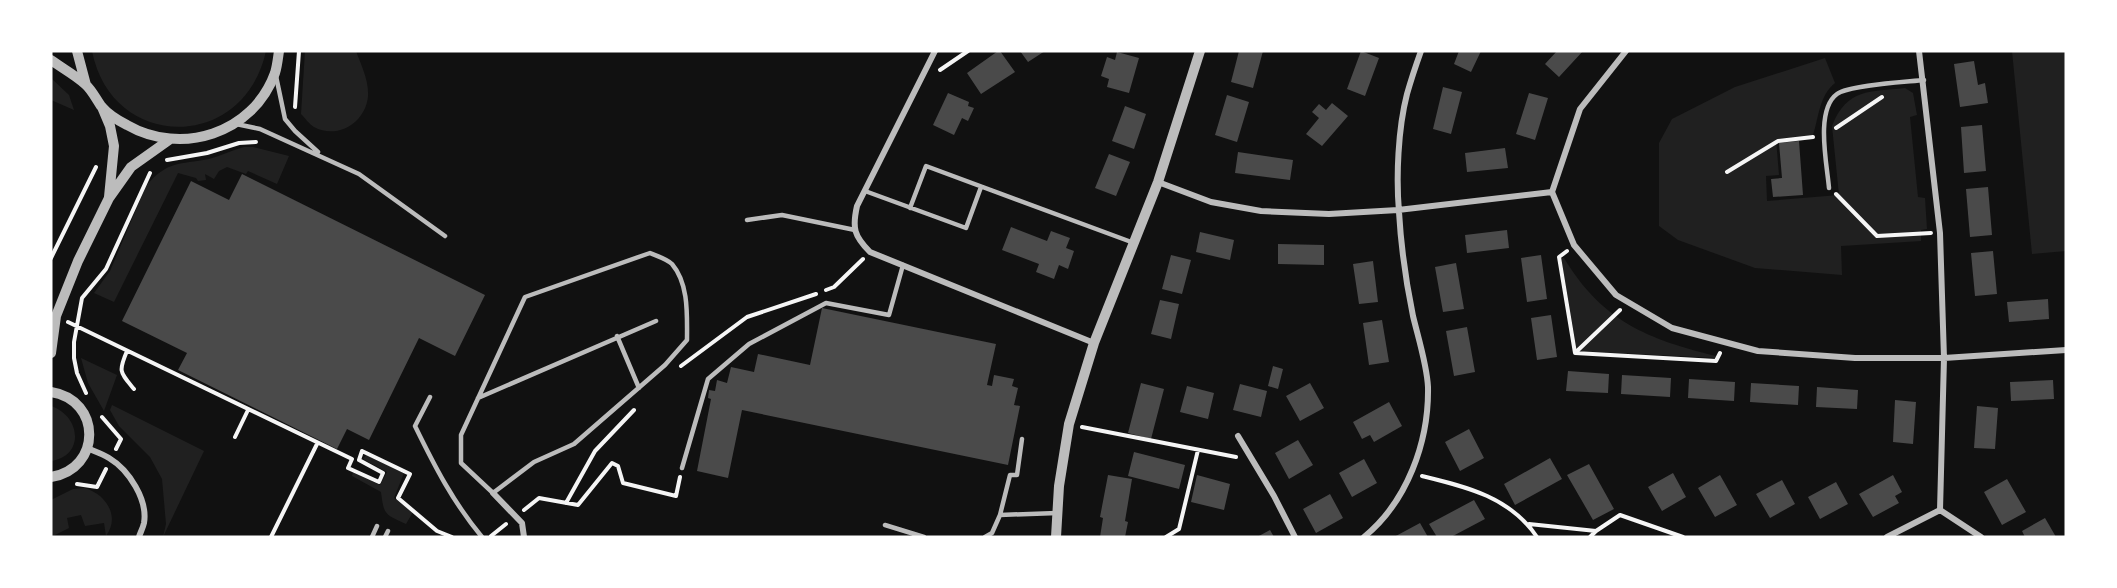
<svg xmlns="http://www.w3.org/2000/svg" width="2117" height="588" font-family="'Exo 2',sans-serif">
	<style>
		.green { fill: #202020 }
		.building { fill: #4a4a4a }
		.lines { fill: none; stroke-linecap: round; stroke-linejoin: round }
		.path { stroke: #f5f5f5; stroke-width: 4 }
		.service { stroke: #bcbcbc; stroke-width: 4.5 }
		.minor { stroke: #bcbcbc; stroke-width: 6 }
		.tertiary { stroke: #bcbcbc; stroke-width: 10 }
	</style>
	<rect width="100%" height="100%" fill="#111"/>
	<path class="green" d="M92 51H266C244 152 112 152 92 51Z
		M305 51H356C361 65 369 80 368 96 366 122 338 140 314 127 309 124 305 118 301 114Z
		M2012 51H2066V251L2032 254Z
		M1825 58 1835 83C1819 96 1819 117 1813 135L1776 139 1779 175 1766 176 1767 201 1839 195 1832 126C1847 88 1870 92 1905 88L1913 93 1917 115 1910 117 1918 197 1925 198 1927 229 1921 230V241L1841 246 1842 275 1755 268 1678 240 1659 226V143L1672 119 1735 87Z
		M51 78 69 95 74 110 51 100Z
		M244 147H253L289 156 277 184 248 171 246 174 227 167 219 171 214 179 205 174 206 180 198 181 196 178 178 173 114 302 94 293 110 271 146 186C168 160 179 165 209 159 221 156 232 150 244 147Z
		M1561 258H1564C1602 321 1647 339 1716 356V358L1577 351Z
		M81 358 117 375 104 411 88 383Z
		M112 405 204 451 163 537 166 524 162 479 150 457 119 426 110 410Z
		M51 406C81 416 85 456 51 461Z
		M366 455 404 473 394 498 413 512 406 524C385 514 384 516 381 492L352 476 353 472 380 485 387 472 363 459Z
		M84 488C105 493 121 516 106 536L104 523 85 526 81 515 67 518 69 528 51 537V500L73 489Z"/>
	<path class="building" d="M998 51H1000L1015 72 981 94 967 73Z
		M1020 51H1045L1028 62Z
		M1239 51H1263L1253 88 1231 82Z
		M1361 51 1379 58 1365 96 1347 89Z
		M1459 51H1481L1471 72 1454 64Z
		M1557 51H1583L1559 77 1545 64Z
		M1117 52 1139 58 1129 93 1107 87 1109 79 1101 76 1107 57 1115 60Z
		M1974 61 1978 85 1985 83 1988 103 1960 107 1954 64Z
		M1443 87 1462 92 1451 134 1433 129Z
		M948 93 969 102 968 106 974 108 968 121 962 118 954 135 933 125Z
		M1529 93 1548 98 1535 140 1516 134Z
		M1227 95 1249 102 1237 142 1215 135Z
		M1332 103 1348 116 1322 146 1306 134 1319 118 1312 112 1319 104 1326 110Z
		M1125 106 1146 114 1134 149 1112 141Z
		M1982 125 1986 171 1964 173 1961 127Z
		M1799 141 1803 195 1773 197 1771 179 1782 178 1779 143Z
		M1505 148 1508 168 1467 172 1465 153Z
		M1238 152 1293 160 1290 180 1235 173Z
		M1109 154 1130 162 1116 196 1095 188Z
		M242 174 485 295 455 356 419 338 369 440 347 429 337 449 178 370 187 353 122 321 191 181 229 200Z
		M1988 187 1992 235 1970 237 1966 189Z
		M1011 227 1047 241 1051 231 1070 238 1066 248 1074 251 1068 269 1059 265 1054 279 1036 272 1039 264 1002 250Z
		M1507 230 1509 248 1467 253 1465 235Z
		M1200 232 1234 240 1230 260 1196 252Z
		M1278 244 1324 245V265L1278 264Z
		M1993 251 1997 294 1975 296 1971 253Z
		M1171 255 1191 260 1182 294 1162 289Z
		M1541 255 1547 299 1527 302 1521 258Z
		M1373 261 1378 302 1359 304 1353 264Z
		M1456 263 1464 309 1443 312 1435 267Z
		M2048 299 2049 319 2009 322 2007 302Z
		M1160 300 1179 304 1171 339 1151 334Z
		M822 308 996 344 987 385 992 386 994 375 1014 379 1012 386 1018 388 1014 405 1020 406 1008 465 742 410 728 478 697 471 711 399 708 398 709 390 715 391 717 380 727 383 731 367 754 372 758 354 810 365Z
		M1551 315 1557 357 1537 360 1531 318Z
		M1382 320 1389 362 1369 365 1363 323Z
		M1467 327 1475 372 1454 376 1446 331Z
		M1273 366 1283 369 1278 389 1268 386Z
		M1568 371 1609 374 1608 393 1566 391Z
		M1622 375 1671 378 1670 397 1621 394Z
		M1689 379 1735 382 1734 401 1688 398Z
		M2053 380 2054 399 2011 401 2010 382Z
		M1141 383 1164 389 1151 439 1128 433Z
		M1310 383 1324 408 1300 421 1286 396Z
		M1751 383 1799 386 1798 405 1750 402Z
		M1240 384 1267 391 1261 417 1233 410Z
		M1187 386 1214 393 1208 419 1180 412Z
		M1817 387 1858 390 1857 409 1816 407Z
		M1895 400 1916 402 1913 444 1893 442Z
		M1389 402 1402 426 1374 442 1370 435 1362 439 1353 422Z
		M1977 406 1998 408 1995 449 1974 448Z
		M1469 429 1484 458 1460 471 1445 442Z
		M1298 440 1313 465 1289 479 1275 453Z
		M1134 452 1185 465 1179 489 1128 476Z
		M1550 458 1562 479 1515 505 1504 484Z
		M1364 459 1377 483 1352 497 1339 473Z
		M1589 464 1614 509 1593 520 1567 475Z
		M1673 473 1686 497 1662 511 1648 487Z
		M1108 475 1132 479 1125 521 1128 522 1125 537H1100L1103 518 1100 517Z
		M1197 475 1230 484 1224 510 1191 502Z
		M1720 475 1737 505 1715 517 1698 488Z
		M1893 475 1902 492 1895 496 1899 503 1873 517 1859 494Z
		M2007 479 2026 512 2002 525 1984 492Z
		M1782 480 1795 504 1770 518 1756 494Z
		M1836 482 1848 504 1820 519 1808 497Z
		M1330 494 1343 518 1316 533 1303 509Z
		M1474 500 1485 519 1451 537H1437L1429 524Z
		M2045 518 2056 537H2025L2022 531Z
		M1420 523 1428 537H1394Z
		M1270 530 1274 537H1257Z"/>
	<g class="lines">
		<path class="path" d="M940 70 968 51
			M295 107 299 51
			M1836 128 1882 97
			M167 160 207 153 239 143 256 142
			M1727 172 1778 141 1813 137
			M1836 194 1877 236 1931 233
			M1567 251 1559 257 1575 353 1716 361 1720 353
			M51 258 96 167
			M826 290 834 287 863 259
			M68 322 352 459 348 468 379 482 383 473 359 460 362 451 410 474 398 498 437 531 452 537
			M127 351C118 372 120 372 134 389
			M1576 352 1620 310
			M681 366 747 317 816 294
			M86 393 77 373 74 358V342L82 298 106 269 150 173
			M102 417 121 439 116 449
			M1082 427 1236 457
			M235 437 248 410
			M1422 476C1467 487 1510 497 1537 537
			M77 484 97 487 106 469
			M566 503 595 451 634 410
			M524 510 539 498 578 505 612 463 618 466 623 483 676 496 680 477
			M1529 524 1596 531 1590 537
			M1596 531 1620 515 1683 537
			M491 536 506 524
			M271 537 317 444
			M1166 537 1179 529 1198 450"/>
		<path class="service" d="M276 76 285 119 295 131 318 152
			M236 124 260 129 359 174 445 236
			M1829 188C1827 164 1815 110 1837 94 1849 85 1906 82 1924 80
			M865 191 966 228 981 187
			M910 208 926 166 1134 243
			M747 220 782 215 855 230
			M650 253C657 256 667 259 672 264 689 284 687 315 687 340L665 365 574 444 534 462 493 493 461 463V435L525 297Z
			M617 336 639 388
			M430 397 415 426C435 467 453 502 482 537
			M478 398 656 321
			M1022 439 1017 475H1010L1000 515 1057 513
			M682 468 708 379 749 344 826 303 889 315 903 265
			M885 525 924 537
			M372 537 377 526
			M385 537 388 531
			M985 537 992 533 1000 515"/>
		<path class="minor" d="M935 51 857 206C852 228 854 236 870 252L1094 343
			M1626 51 1580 109 1552 192 1574 245 1616 295 1672 328 1758 351 1855 358H1944L2066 350
			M1158 182 1211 202 1261 211 1329 214 1398 210 1552 192
			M1238 436 1274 496 1295 537
			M87 448C94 451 103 454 109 458 129 470 148 500 144 523 143 528 140 533 139 537
			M493 493 522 523 524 537
			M1940 510 1981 537
			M1364 537C1407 502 1429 442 1428 387 1427 365 1418 337 1413 316 1406 282 1401 246 1399 212 1396 177 1398 129 1407 94 1411 80 1416 65 1421 51
			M1887 537 1940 510 1944 358 1940 233 1919 51"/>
		<path class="tertiary" d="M77 51 86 85
			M51 60C62 68 75 75 85 84 92 90 96 99 101 106 107 113 119 121 127 125 181 156 253 134 275 73 277 67 278 58 279 51
			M102 107 110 126 114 146 109 197
			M51 353 56 316 78 261 109 198 131 167 169 140
			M51 392C102 400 102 469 51 477
			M1056 537 1059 486 1069 424 1094 343 1158 182 1200 51"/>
	</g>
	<rect width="2117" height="588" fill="none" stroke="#ffffff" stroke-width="105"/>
</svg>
